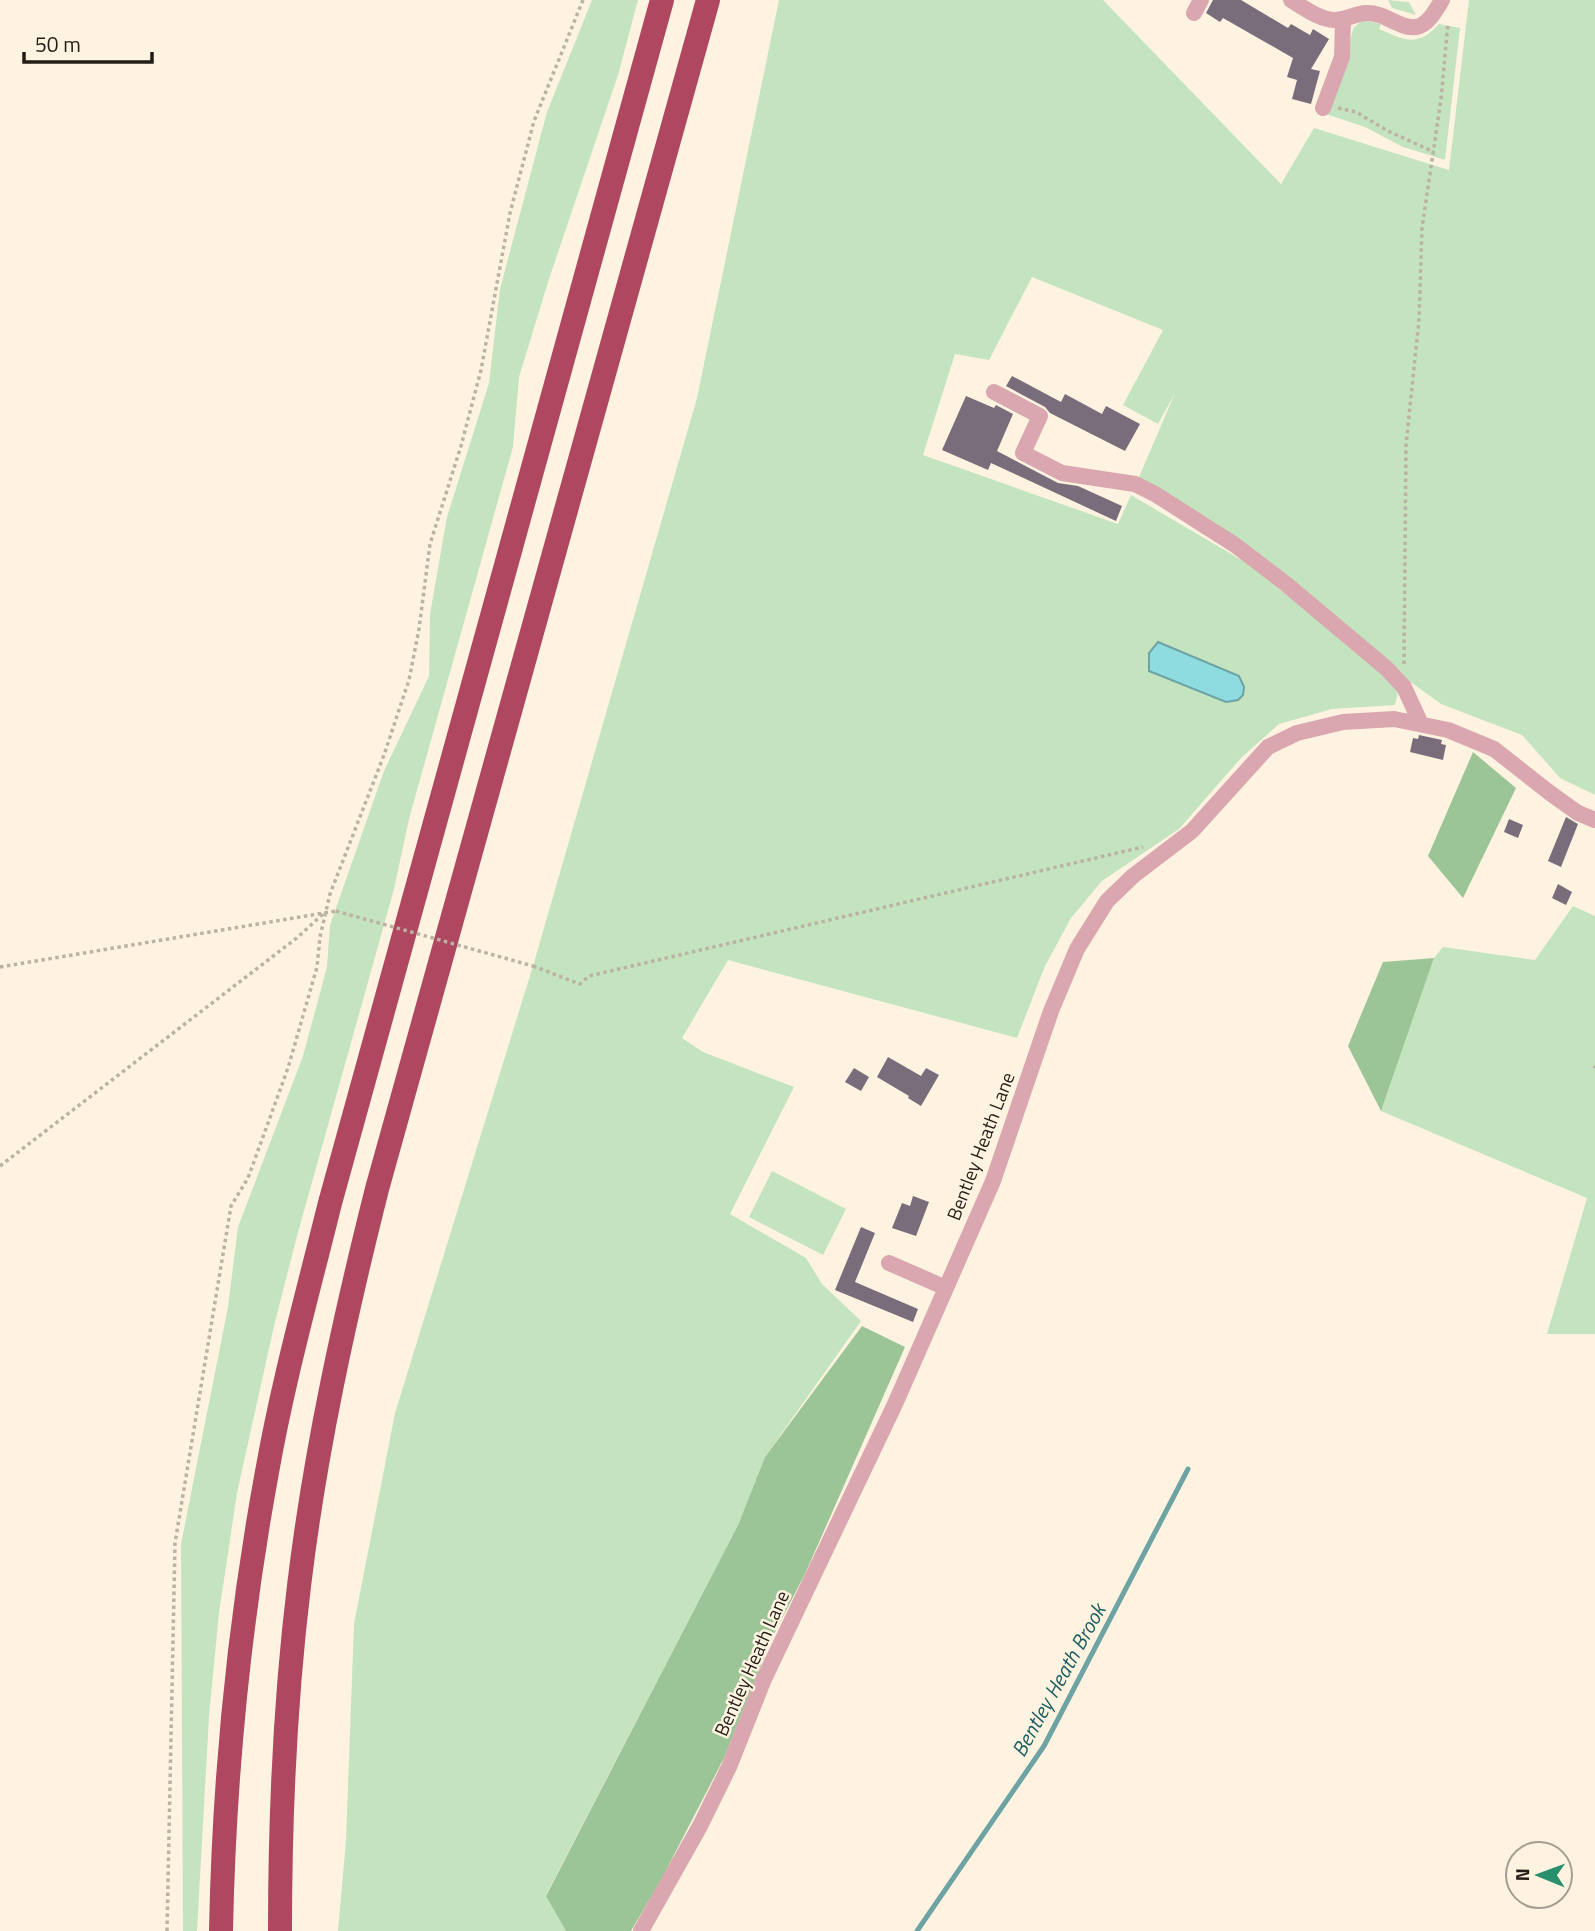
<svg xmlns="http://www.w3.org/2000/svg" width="1595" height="1931" font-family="'Titillium Web',sans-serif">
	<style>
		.green { fill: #c4e4c0 }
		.forest { fill: #9cc597 }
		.water { fill: #8edce0; stroke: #6ea3a4; stroke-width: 2 }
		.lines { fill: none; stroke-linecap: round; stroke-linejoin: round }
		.stream { stroke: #6ea3a4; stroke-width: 5 }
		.building { fill: #796c7b }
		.path { stroke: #bcb2a3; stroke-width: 3.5; stroke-dasharray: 3.5 3.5; stroke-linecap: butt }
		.minor { stroke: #daa6af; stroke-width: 16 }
		.highway { stroke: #af4760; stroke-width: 24 }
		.path-bridge { stroke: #bcb2a3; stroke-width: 3.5; stroke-dasharray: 3.5 3.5; stroke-linecap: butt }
		.labels { text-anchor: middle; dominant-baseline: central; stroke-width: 5; stroke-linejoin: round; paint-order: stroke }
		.street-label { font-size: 19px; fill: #221d17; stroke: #fef3e0 }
		.water-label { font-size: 21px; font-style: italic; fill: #1c5e61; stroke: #fef3e0 }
	</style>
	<rect width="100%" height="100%" fill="#fef3e0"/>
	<path class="green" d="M592 0H638L618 75 549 279 519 377 513 447 409 819 394 889 297 1236 274 1326 237 1493 219 1613 209 1716 197 1931H183L181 1544 228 1307 238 1227 303 1056 327 967 330 925 384 771 429 676 430 614 447 517 489 383 500 289 547 112Z
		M779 0H1103L1281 184 1314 128 1449 170 1469 0H1595V795L1560 778 1522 735 1441 704 1401 675 1274 566 1139 477 1175 393 1158 424 1123 405 1163 330 1032 277 989 360 955 354 923 455 1118 524 1131 495 1250 565 1384 674 1398 692 1395 705 1332 709 1279 724 1241 758 1179 829 1102 881 1071 918 1045 966 1017 1038 728 960 682 1038 703 1052 794 1087 730 1214 806 1258 822 1284 861 1321 765 1457 738 1525 546 1895 566 1931H338L346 1840 354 1624 395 1413 533 966 697 398Z
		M1388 0 1409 2 1416 15 1392 8Z
		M1363 20 1381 24 1379 29C1405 40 1417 48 1439 24L1460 28 1445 160 1403 147 1365 127 1326 114 1348 54 1353 28Z
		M1573 906 1595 916V1334H1547L1587 1198 1381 1111 1434 958 1443 947 1535 960Z
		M772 1171 846 1209 823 1255 749 1217Z"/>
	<path class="forest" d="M1473 752 1516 788 1463 898 1428 856Z
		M1434 958 1381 1111 1348 1046 1383 962Z
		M862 1326 905 1347 805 1574 773 1636 724 1758 661 1880 631 1931H566L546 1896 738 1525 765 1457Z"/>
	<path class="water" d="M1158 642 1239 676 1244 687 1243 695 1238 700 1226 702 1149 671V653Z"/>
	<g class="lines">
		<path class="stream" d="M917 1931 1044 1746 1188 1469"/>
	</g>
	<path class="building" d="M1213 0H1241L1288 28 1291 24 1310 35 1313 29 1329 39 1311 69 1320 71 1311 104 1292 99 1297 80 1287 77 1293 58 1223 18 1220 22 1206 13Z
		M1012 376 1061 402 1065 394 1102 414 1106 406 1140 424 1125 451 1050 413 1045 407 1006 386Z
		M966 396 994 408 996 405 1013 414 997 451 1058 483 1078 486 1122 506 1116 521 991 463 988 470 942 450Z
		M1419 735 1442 740 1441 744 1446 745 1443 760 1410 752 1413 738 1418 739Z
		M1566 817 1578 824 1561 867 1548 861Z
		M1509 819 1523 825 1518 838 1504 832Z
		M1558 884 1572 892 1566 905 1552 898Z
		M888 1057 921 1076 926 1068 939 1075 921 1106 908 1098 909 1096 877 1077Z
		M854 1068 869 1077 861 1091 845 1082Z
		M913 1196 929 1202 916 1236 892 1228 902 1203 910 1206Z
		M861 1227 875 1233 855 1282 918 1309 913 1322 835 1290Z"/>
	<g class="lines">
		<path class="path" d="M1338 108 1356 112 1388 131 1434 152
			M1404 664 1406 445 1419 320 1422 228 1441 99 1448 23
			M533 966 580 984 589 976 1143 847
			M0 967 336 911
			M1594 1068 1595 1066
			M0 1166 298 937 324 913
			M167 1931 175 1543 231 1206 248 1178 288 1068 317 967 320 937 330 894 384 755 409 680 419 629 430 544 461 446 481 370 510 213 534 121 583 0"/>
		<path class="minor" d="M1291 0C1304 8 1320 20 1336 20 1352 19 1360 9 1379 15 1390 18 1403 29 1416 27 1428 25 1436 10 1442 0
			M1194 13 1201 0
			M1323 108 1342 57 1343 19
			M994 392 1040 416 1023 453 1062 473 1135 484 1155 494 1235 545 1286 584 1386 668 1404 687 1421 724
			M889 1263 946 1288
			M641 1931 700 1826 729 1767 764 1679 895 1404 993 1181 1051 1011 1077 949 1107 901 1133 876 1192 831 1268 747 1297 733 1343 722 1394 719 1448 730 1494 749 1550 793 1578 813 1595 820"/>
		<path class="highway" d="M221 1931C224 1777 239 1624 267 1472 283 1381 308 1292 330 1203L662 0
			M280 1931C280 1816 285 1700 299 1586 315 1452 344 1320 377 1189L708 0"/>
		<path class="path-bridge" d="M336 911 533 966"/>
	</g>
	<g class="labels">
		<g class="street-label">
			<text transform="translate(980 1146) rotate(-69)">Bentley Heath Lane</text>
			<text transform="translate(751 1663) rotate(-66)">Bentley Heath Lane</text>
		</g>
		<g class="water-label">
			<text transform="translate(1058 1680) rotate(-61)">Bentley Heath Brook</text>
		</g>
	</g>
	<g transform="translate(1539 1875) rotate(271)"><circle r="33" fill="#fef3e0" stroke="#a69d90" stroke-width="2"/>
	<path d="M0-5L12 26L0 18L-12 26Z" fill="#29906d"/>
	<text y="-10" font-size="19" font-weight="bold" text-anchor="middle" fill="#221d17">N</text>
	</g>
	<path d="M24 52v10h128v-10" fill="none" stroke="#221d17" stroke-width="3.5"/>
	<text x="35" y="52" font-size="21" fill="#221d17" stroke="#fef3e0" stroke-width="5" paint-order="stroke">50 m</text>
</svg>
